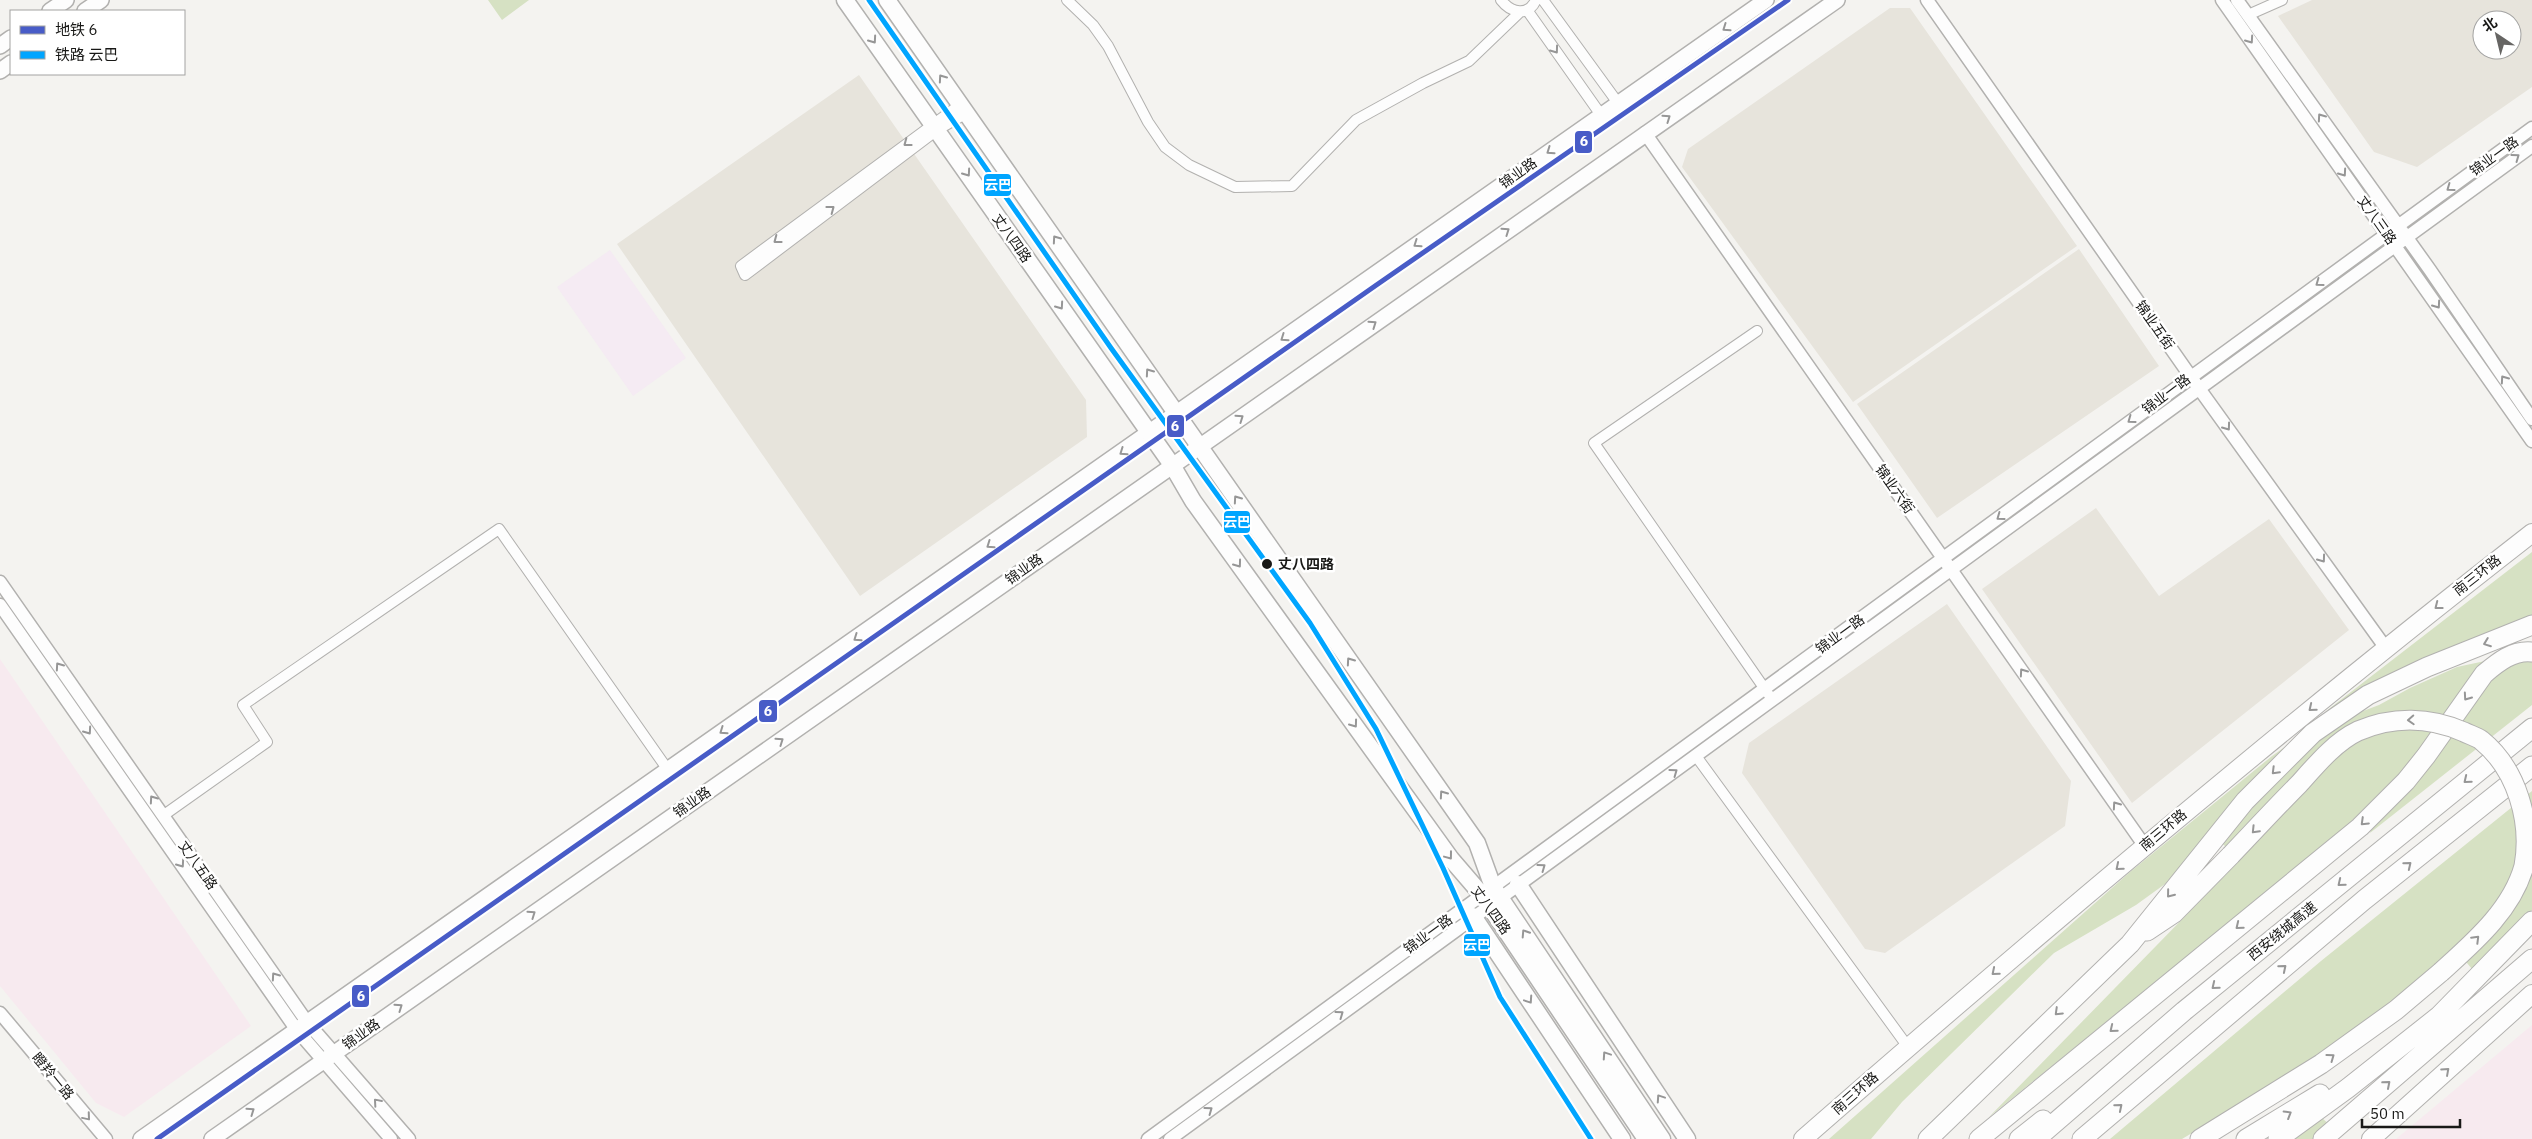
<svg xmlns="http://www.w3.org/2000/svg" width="2532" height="1139" font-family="'IBM Plex Sans','Noto Sans SC',sans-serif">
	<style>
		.built { fill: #e7e4dc; fill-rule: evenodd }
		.industrial { fill: #f7eaef }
		.education { fill: #f5ebf3 }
		.green { fill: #d6e1c3 }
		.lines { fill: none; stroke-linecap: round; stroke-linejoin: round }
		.minor-casing { stroke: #b2b1af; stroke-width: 12 }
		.tertiary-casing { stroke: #b2b1af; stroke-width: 15 }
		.secondary-casing { stroke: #b2b1af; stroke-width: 18 }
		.primary-casing { stroke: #b2b1af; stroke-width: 19 }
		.trunk-casing { stroke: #b2b1af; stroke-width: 20 }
		.motorway-casing { stroke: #b2b1af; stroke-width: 21 }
		.minor { stroke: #fdfdfd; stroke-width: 10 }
		.tertiary { stroke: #fdfdfd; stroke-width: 12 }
		.secondary { stroke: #fdfdfd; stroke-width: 15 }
		.primary { stroke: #fdfdfd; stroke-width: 16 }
		.trunk { stroke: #fdfdfd; stroke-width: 18 }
		.motorway { stroke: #fdfdfd; stroke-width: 19 }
		.motorway-bridge-casing { stroke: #b2b1af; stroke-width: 21; stroke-linecap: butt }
		.motorway-bridge { stroke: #fdfdfd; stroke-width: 19 }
		.rail-1-casing { stroke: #fff; stroke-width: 9 }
		.rail-1 { stroke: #00a5ff; stroke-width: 5 }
		.metro-1-casing { stroke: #fff; stroke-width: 9 }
		.metro-1 { stroke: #485cc7; stroke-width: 5 }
		.oneway { stroke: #969696 }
		.stop-dot { fill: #191917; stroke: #fff; stroke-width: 2 }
		.labels { text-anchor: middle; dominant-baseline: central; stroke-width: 5; stroke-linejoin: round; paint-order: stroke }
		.street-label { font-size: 14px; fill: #191917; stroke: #fff }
		.stop-label { font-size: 14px; font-weight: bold; fill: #191917; stroke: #fff; text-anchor: start }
		.line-badge { stroke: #fff; stroke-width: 2 }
		.badge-label { font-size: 14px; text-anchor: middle; font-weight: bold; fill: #fff }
	</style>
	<rect width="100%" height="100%" fill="#f4f3f0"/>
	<path class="built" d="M2312 0H2532V87L2417 167 2374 152 2278 16ZM2482 20H2512V50H2482Z
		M1890 8H1910L2077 246 1853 402 1682 167 1688 149Z
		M859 75 1086 400 1087 437 860 596 617 244Z
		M2079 249 2159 366 1937 518 1857 404Z
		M2096 508 2159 596 2269 519 2349 630 2132 803 1982 589Z
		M1947 604 2071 781 2065 826 1885 953 1865 949 1742 773 1749 743Z"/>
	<path class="industrial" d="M0 659 251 1026 124 1117 96 1103 0 986Z
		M2532 1025V1139H2396Z"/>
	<path class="education" d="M610 250 686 358 633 396 557 287Z"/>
	<path class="green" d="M488 0H529L502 20Z
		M2532 552V616L2395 672 2325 712Z
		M2532 660V705L2370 833 2374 822 2491 676 2505 665Z
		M2485 661 2439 729 2374 805 1989 1117 2240 860 2211 833 2165 884 2136 905 2054 953 1902 1102 1871 1139H1829L2130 872 2272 756 2305 733 2379 705 2410 688 2457 667Z
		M2532 791V910L2472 969 2457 951 2332 1049 2182 1139H2110L2321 961Z
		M2322 1118 2332 1127 2316 1139H2293Z"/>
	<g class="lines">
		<defs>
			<path id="minor" d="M1067 0 1093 25 1108 46 1148 122 1165 147 1189 165 1235 187 1292 186 1356 120 1423 83 1469 61 1520 12
				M1501 0C1511 13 1528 17 1536 0
				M1543 0 1618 103
				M1527 10 1601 115
				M2248 15 2282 0
				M961 104 741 266 745 275 937 130 967 113
				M1757 331 1594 443 1769 695
				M1696 756 1908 1047
				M164 815 267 742 243 705 499 529 668 770"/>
			<path id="tertiary" d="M1927 0 2198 387 2385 647
				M2222 0 2532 441
				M2237 0 2430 270 2532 419
				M1645 133 2144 845
				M0 582 307 1022 409 1139
				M0 605 296 1029 391 1139
				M0 1013 106 1139
				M1148 1139 2532 128
				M1170 1139 2532 146"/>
			<path id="secondary" d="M50 11 66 0
				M85 11 101 0
				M0 46 11 38
				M0 71 11 63
				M141 1139 1766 0
				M212 1139 1837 0"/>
			<path id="primary" d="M845 0 1172 465 1193 501 1451 859 1482 895 1646 1139
				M887 0 1477 843 1493 887 1662 1139
				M1518 884 1687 1139
				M1473 916 1622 1139"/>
			<path id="trunk" d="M1803 1139C2041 931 2283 727 2532 533
				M2371 1139 2532 994"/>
			<path id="motorway" d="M2147 931 2174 913 2231 855
				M1928 1139 2130 944 2245 801 2313 733 2368 695 2427 667 2532 625
				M1979 1139 2360 827 2406 781 2426 756 2484 674C2498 662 2513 650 2532 652
				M2019 1139 2043 1120
				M2036 1139 2184 1011 2532 728
				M2082 1139 2364 900 2532 766
				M2200 1139 2321 1064 2396 1010 2441 972
				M2246 1139 2320 1094
				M2278 1139 2348 1088 2439 1016 2532 921
				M2323 1139 2532 959"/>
		</defs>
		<use href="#minor" class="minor-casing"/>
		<use href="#tertiary" class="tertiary-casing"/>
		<use href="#secondary" class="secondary-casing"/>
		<use href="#primary" class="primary-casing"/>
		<use href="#trunk" class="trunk-casing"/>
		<use href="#motorway" class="motorway-casing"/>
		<use href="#minor" class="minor"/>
		<use href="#tertiary" class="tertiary"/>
		<use href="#secondary" class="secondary"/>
		<use href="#primary" class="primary"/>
		<use href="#trunk" class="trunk"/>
		<use href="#motorway" class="motorway"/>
		<defs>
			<path id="motorway-bridge" d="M2231 855C2254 831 2276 807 2299 784 2316 765 2335 742 2358 731 2393 716 2430 717 2464 732 2470 735 2477 737 2481 740 2517 769 2532 822 2524 866 2512 910 2473 943 2441 972"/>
		</defs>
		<use href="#motorway-bridge" class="motorway-bridge-casing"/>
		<use href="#motorway-bridge" class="motorway-bridge"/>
		<defs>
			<path id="rail-1" d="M869 0 1111 348 1310 623 1376 729 1443 868 1500 997 1591 1139"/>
		</defs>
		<use href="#rail-1" class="rail-1-casing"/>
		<use href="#rail-1" class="rail-1"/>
		<defs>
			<path id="metro-1" d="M157 1139 1375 286 1788 0"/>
		</defs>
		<use href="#metro-1" class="metro-1-casing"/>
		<use href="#metro-1" class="metro-1"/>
	</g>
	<defs><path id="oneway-chevron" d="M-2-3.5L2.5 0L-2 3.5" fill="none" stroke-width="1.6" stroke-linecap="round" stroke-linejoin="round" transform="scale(1.25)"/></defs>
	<g class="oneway">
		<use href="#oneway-chevron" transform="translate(1726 28) rotate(145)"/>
		<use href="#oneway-chevron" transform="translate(873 40) rotate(55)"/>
		<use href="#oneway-chevron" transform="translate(2250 40) rotate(55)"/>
		<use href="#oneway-chevron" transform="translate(1555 50) rotate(54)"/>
		<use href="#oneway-chevron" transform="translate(942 78) rotate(-125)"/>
		<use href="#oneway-chevron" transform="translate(2321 117) rotate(-125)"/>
		<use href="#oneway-chevron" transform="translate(1667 118) rotate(-35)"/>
		<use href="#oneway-chevron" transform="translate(907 143) rotate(143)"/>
		<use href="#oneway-chevron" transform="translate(1550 151) rotate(145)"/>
		<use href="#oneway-chevron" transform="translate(2516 157) rotate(-36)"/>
		<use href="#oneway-chevron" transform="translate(967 173) rotate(55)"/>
		<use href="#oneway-chevron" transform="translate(2343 173) rotate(55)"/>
		<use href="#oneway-chevron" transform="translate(2450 188) rotate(144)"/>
		<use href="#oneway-chevron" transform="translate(831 209) rotate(-37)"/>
		<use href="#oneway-chevron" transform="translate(1506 231) rotate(-35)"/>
		<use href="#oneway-chevron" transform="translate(1056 239) rotate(-125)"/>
		<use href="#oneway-chevron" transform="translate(777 240) rotate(143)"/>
		<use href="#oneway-chevron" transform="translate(1417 244) rotate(145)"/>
		<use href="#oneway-chevron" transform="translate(2319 283) rotate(144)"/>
		<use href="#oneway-chevron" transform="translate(2437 305) rotate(55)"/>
		<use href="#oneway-chevron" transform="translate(1060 306) rotate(55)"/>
		<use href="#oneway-chevron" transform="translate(1373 324) rotate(-35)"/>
		<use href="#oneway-chevron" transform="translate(1284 338) rotate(145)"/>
		<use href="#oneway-chevron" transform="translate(1149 372) rotate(-125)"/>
		<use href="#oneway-chevron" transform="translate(2504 379) rotate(-125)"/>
		<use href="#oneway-chevron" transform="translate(1240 418) rotate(-35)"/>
		<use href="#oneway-chevron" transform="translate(2131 420) rotate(144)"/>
		<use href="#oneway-chevron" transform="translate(2227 427) rotate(54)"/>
		<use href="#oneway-chevron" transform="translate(1123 452) rotate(145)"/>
		<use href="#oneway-chevron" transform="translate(1237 499) rotate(-125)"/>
		<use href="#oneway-chevron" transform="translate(2000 517) rotate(144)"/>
		<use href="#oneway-chevron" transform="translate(990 545) rotate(145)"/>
		<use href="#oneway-chevron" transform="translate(2322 559) rotate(54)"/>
		<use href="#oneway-chevron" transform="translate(1238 564) rotate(54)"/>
		<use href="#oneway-chevron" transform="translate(2438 606) rotate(142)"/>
		<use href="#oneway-chevron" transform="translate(857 638) rotate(145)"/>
		<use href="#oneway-chevron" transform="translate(2487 643) rotate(159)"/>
		<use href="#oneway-chevron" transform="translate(1350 661) rotate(-125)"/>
		<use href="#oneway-chevron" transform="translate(59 666) rotate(-125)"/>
		<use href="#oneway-chevron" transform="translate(2023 672) rotate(-125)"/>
		<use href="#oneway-chevron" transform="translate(2467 697) rotate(125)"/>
		<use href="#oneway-chevron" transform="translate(2312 708) rotate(141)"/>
		<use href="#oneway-chevron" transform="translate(2411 720) rotate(177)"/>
		<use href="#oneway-chevron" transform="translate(1354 724) rotate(54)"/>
		<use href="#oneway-chevron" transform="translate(88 731) rotate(55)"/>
		<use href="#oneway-chevron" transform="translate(723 731) rotate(145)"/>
		<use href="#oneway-chevron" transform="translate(780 741) rotate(-35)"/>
		<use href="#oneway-chevron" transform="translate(2275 771) rotate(135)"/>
		<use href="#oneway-chevron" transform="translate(1674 772) rotate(-36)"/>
		<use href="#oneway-chevron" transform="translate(2467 780) rotate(141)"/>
		<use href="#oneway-chevron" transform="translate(1443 794) rotate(-125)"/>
		<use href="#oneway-chevron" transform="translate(153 799) rotate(-125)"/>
		<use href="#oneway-chevron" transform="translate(2116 805) rotate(-125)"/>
		<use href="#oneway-chevron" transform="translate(2364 822) rotate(136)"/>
		<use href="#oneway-chevron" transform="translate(2255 830) rotate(134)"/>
		<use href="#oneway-chevron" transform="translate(1449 856) rotate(53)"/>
		<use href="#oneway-chevron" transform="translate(181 864) rotate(55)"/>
		<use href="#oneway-chevron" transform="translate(2408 865) rotate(-39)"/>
		<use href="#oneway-chevron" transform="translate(1542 867) rotate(-36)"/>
		<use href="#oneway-chevron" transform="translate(2119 867) rotate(140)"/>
		<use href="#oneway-chevron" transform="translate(2341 883) rotate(141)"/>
		<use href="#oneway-chevron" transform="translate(2170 894) rotate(129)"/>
		<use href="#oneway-chevron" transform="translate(532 914) rotate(-35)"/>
		<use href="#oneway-chevron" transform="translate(2239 926) rotate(141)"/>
		<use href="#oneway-chevron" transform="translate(1525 933) rotate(-123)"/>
		<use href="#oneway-chevron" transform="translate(2476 939) rotate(-45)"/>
		<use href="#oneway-chevron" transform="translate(2283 968) rotate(-40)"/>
		<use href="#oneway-chevron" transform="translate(1995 972) rotate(140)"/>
		<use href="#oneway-chevron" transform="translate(275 976) rotate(-125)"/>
		<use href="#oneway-chevron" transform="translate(2215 986) rotate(141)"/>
		<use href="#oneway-chevron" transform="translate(1529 1000) rotate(56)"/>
		<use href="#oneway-chevron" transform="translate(399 1007) rotate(-35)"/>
		<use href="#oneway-chevron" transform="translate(2058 1012) rotate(136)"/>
		<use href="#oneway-chevron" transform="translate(1340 1014) rotate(-36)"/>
		<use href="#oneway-chevron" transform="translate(2113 1029) rotate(141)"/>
		<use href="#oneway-chevron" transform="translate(1606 1055) rotate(-124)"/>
		<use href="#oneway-chevron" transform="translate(2331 1057) rotate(-36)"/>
		<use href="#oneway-chevron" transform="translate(2446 1071) rotate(-42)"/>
		<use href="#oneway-chevron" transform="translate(2387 1084) rotate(-41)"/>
		<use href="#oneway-chevron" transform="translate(1660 1098) rotate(-124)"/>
		<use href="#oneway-chevron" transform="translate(377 1102) rotate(-131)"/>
		<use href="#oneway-chevron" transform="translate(2119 1107) rotate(-40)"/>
		<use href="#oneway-chevron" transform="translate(1209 1110) rotate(-36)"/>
		<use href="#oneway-chevron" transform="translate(251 1111) rotate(-35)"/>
		<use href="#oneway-chevron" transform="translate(2288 1114) rotate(-31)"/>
		<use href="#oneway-chevron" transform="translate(87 1117) rotate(50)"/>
	</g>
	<circle class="stop-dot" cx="1267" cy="564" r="6"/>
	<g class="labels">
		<g class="street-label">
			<text transform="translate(2494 156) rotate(-36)">锦业一路</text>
			<text transform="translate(1518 173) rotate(-35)">锦业路</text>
			<text transform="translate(2377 220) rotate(55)">丈八三路</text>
			<text transform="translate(1012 238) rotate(55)">丈八四路</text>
			<text transform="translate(2155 325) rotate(55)">锦业五街</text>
			<text transform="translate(2166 394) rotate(-37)">锦业一路</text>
			<text transform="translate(1895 489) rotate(55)">锦业六街</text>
			<text transform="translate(1024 569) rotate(-35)">锦业路</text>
			<text transform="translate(2477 575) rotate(-38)">南三环路</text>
			<text transform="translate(1840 634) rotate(-36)">锦业一路</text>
			<text transform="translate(692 802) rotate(-35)">锦业路</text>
			<text transform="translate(2163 830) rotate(-40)">南三环路</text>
			<text transform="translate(198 865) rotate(55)">丈八五路</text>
			<text transform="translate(1491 910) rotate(54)">丈八四路</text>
			<text transform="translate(2282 931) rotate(-39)">西安绕城高速</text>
			<text transform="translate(1428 934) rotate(-36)">锦业一路</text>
			<text transform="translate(361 1034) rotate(-35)">锦业路</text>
			<text transform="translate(53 1076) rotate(50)">瞪羚一路</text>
			<text transform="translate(1855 1093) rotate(-41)">南三环路</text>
		</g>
		<g class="stop-label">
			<text x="1278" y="564">丈八四路</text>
		</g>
	</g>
	<g class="line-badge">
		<rect x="1574" y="130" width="19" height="24" rx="5" fill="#485cc7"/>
		<rect x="983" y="173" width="29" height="24" rx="5" fill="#00a5ff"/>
		<rect x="1166" y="414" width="19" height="24" rx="5" fill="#485cc7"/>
		<rect x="1223" y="510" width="28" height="24" rx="5" fill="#00a5ff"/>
		<rect x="758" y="699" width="20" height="24" rx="5" fill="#485cc7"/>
		<rect x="1463" y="933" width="28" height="24" rx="5" fill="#00a5ff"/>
		<rect x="351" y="984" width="19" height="24" rx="5" fill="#485cc7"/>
	</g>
	<g class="badge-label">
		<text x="1584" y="146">6</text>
		<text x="998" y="190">云巴</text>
		<text x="1175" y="431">6</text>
		<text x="1237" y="527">云巴</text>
		<text x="768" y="716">6</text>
		<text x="1477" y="950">云巴</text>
		<text x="361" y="1001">6</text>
	</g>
	<rect x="10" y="10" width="175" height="65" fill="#ffffff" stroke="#a3a3a2"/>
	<rect x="20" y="26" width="25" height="8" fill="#485cc7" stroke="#a3a3a2"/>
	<text x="55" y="35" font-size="15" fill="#191917">地铁 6</text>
	<rect x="20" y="51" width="25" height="8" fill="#00a5ff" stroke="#a3a3a2"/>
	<text x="55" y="60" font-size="15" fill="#191917">铁路 云巴</text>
	<g transform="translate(2497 35) rotate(325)"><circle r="24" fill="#ffffff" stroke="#a3a3a2"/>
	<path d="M0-4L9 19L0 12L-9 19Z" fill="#666563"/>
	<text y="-8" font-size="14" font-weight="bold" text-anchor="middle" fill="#191917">北</text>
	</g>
	<path d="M2362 1119v8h98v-8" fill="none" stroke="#191917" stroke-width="2.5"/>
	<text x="2370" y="1119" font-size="15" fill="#191917" stroke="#ffffff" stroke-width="4" paint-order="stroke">50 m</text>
</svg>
